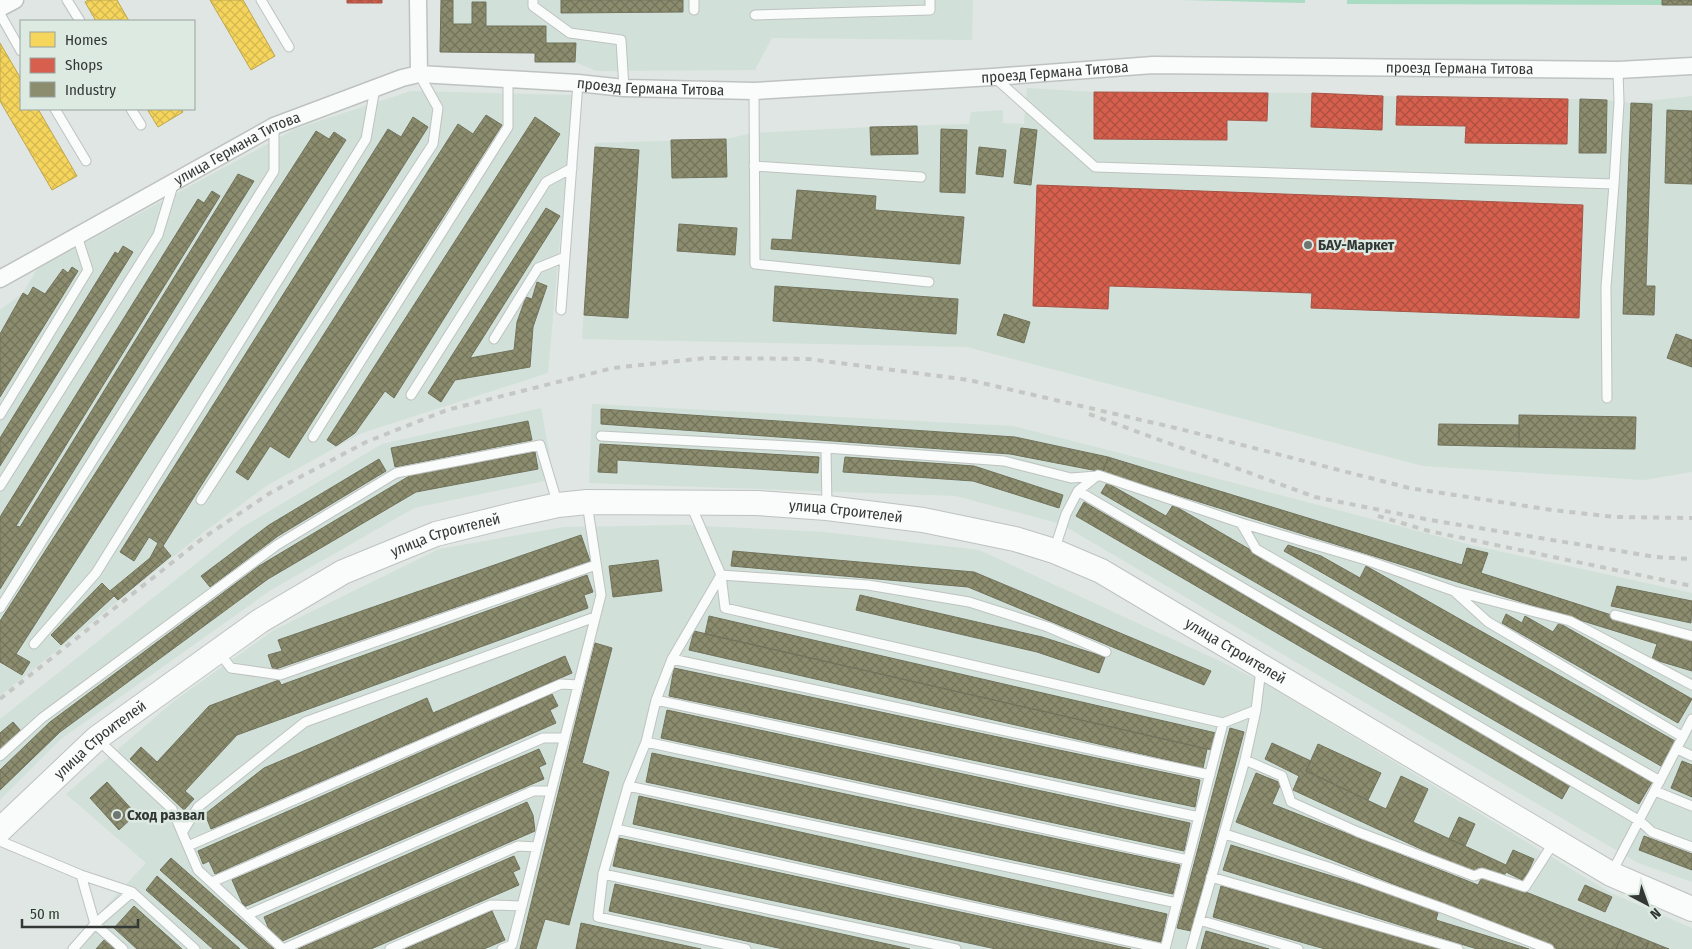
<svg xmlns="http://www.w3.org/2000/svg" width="1692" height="949" font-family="'Fira Sans Condensed',sans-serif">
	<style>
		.built { fill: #d1e0d8 }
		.green { fill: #aadcc3 }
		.homes { fill: url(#homes-cross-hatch); stroke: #bca650 }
		.shops { fill: url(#shops-cross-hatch); stroke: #a55446 }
		.industry { fill: url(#industry-cross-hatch); stroke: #71735d }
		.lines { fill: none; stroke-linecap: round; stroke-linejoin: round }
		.lane-casing { stroke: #bec3c0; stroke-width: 11 }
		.street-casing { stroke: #bec3c0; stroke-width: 19 }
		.secondary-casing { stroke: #bec3c0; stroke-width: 26 }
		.lane { stroke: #fafbfb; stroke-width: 9 }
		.street { stroke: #fafbfb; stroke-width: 16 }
		.secondary { stroke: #fafbfb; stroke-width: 24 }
		.rail { stroke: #c5c7c5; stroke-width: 4; stroke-dasharray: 6 6; stroke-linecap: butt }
		.poi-dot { fill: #707572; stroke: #dceae2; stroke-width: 2 }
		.labels { text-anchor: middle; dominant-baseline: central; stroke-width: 5; stroke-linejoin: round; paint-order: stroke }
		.street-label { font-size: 15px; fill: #333835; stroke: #dceae2 }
		.poi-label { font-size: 15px; font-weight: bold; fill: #333835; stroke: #dceae2; text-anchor: start }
	</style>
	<defs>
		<pattern id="homes-cross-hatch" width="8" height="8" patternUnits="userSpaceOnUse" patternTransform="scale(1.25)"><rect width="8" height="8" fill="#f6d55c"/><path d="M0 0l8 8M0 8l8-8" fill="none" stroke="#d3b851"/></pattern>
		<pattern id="shops-cross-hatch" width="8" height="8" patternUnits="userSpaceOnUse" patternTransform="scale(1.25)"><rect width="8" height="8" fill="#d6604d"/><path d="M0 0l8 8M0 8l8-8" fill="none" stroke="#ae5041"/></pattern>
		<pattern id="industry-cross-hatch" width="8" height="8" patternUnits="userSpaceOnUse" patternTransform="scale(1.25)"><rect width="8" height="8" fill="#8c8c6e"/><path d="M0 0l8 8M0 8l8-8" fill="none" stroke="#73735b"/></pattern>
	</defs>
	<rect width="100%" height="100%" fill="#e0e6e3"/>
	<path class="built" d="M441 0H973L972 40 772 38 755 70 596 71 575 62H535V53L440 52Z
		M1027 88 1094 92 1312 93 1383 96 1568 99 1607 100 1631 103 1692 96V472L1644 480 1423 466 967 347 582 339 595 143 726 139 753 133 870 127 969 124 971 112 1003 110V123L1024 124Z
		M411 91 573 95 548 373 362 433 266 486 204 532 0 696V310L23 293 37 269 295 129Z
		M592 404 1013 426 1108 450 1475 546 1692 593V882L1638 863 1061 524 956 496 589 483Z
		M541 408 554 479 414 508 271 590 61 739 0 800V719L241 528 382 444Z
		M686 525 824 532 979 550 1224 663 1267 685 1611 893 1692 928V949H66L146 863 66 794 174 701 274 630 439 549 564 527Z"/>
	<path class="green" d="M1182 0H1305V3Z
		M1347 0H1662V5L1347 4Z"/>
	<path class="homes" d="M88 0H117L129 21H96L85 2Z
		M210 0H243L275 56 251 70Z
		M0 43 21 79V109H38L77 176 52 190 0 101Z
		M147 109H181L183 112 158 127Z"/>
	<path class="shops" d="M347 0H382V3H347Z
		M1094 92 1268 93 1267 121 1227 120V140L1094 139Z
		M1312 93 1383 96 1382 130 1311 127Z
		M1397 96 1568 99 1567 144 1465 143 1466 126 1396 125Z
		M1037 185 1583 205 1579 318 1311 308 1312 293 1109 286 1108 309 1033 306Z"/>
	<path class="industry" d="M441 0H453V24H472V2H486V26H546V43H576L575 62H535V53L440 52Z
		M561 0H683V12L561 13Z
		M1662 0H1692V5H1662Z
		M1580 99 1607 100 1606 153H1579Z
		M1631 103 1652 104 1646 286H1655L1654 315 1623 314Z
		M1667 110 1692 111V184L1665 183Z
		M486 115 502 125 289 458 270 446 248 480 236 472 458 124 473 134Z
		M413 117 428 127 163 546 171 556 118 600 114 596 61 645 51 635 102 583 110 591 150 558 158 543 149 537 134 561 120 552 388 129 401 137Z
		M535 117 560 134 394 398 385 391 355 433 336 446 327 440Z
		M917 126 918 154 871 155 870 127Z
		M1021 128 1037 130 1031 185 1014 183Z
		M941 129 967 130 965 193 940 192Z
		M316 131 329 139 334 132 346 140 16 654 30 662 22 675 0 662V621Z
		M726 139 727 177 672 178 671 140Z
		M595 147 639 150 628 318 584 315Z
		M979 147 1006 150 1003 177 976 174Z
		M238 174 254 181 0 589V517L198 199 204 203 212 191 220 196 16 526 20 527Z
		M797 190 876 196 875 210 964 217 960 264 771 249 772 239 792 240Z
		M546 208 560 216 470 358 514 350 517 322 526 297 532 299 537 282 547 286 533 327 530 367 455 380 441 402 428 393Z
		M679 224 737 228 735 255 677 251Z
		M123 246 133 252 0 466V438L115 252 118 254Z
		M72 267 78 271 0 397V334L23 293 28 296 33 287 45 294 63 269 68 273Z
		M775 286 958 299 956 334 773 321Z
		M1004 314 1030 322 1024 343 997 335Z
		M1676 334 1692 340V367L1667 358Z
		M601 409 1015 437 1108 457 1103 472 1010 454 601 424Z
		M1519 415 1636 417 1635 449 1519 447Z
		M528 421 532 440 395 467 391 448Z
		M1439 424 1519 425V447L1438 445Z
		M600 444 819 457 818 473 617 460V473L598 472Z
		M535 452 538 469 416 492 268 579 60 732 0 790V770L50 722 259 566 411 475Z
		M845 457 974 466 1063 495 1059 508 973 481 843 472Z
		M1108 457 1462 565 1467 548 1488 553 1481 573 1692 641V671L1652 659 1657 644 1103 472Z
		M379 459 386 471 278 536 210 587 201 576 269 525Z
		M1107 483 1166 516 1173 505 1652 782 1639 804 1101 493Z
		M1084 502 1570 785 1562 799 1076 516Z
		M581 535 590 561 273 670 268 655 282 651 278 640Z
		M1288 545 1321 556 1360 578 1366 566 1675 741 1661 766 1284 551Z
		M733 551 974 572 1211 671 1204 685 968 587 731 566Z
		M658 560 662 591 613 597 609 566Z
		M587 575 593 592 584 595 588 608 237 735 185 791 194 799 184 810 130 759 141 747 157 762 209 706 279 680 281 685Z
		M1617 586 1692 601 1691 623 1611 606Z
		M860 595 1042 637 1105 657 1099 673 1037 652 856 610Z
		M1506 614 1522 623 1525 616 1553 632 1559 623 1692 699 1678 723 1502 623Z
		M709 616 1216 733 1212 750 705 634Z
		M694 631 1207 749 1203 768 689 650Z
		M595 643 612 648 582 763 609 772 569 925 545 919 536 949H520Z
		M565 656 572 673 211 829 205 814 264 768 427 698 433 713Z
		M674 668 1200 780 1195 807 669 696Z
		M552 694 558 706 550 710 556 723 215 874 209 861 203 864 198 851Z
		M667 710 1190 823 1184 851 661 738Z
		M13 722 21 731 10 739 13 743 0 753V733Z
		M1230 728 1244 732 1191 931 1177 928Z
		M1272 743 1311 761 1306 771 1386 809 1401 776 1428 789 1413 822 1506 865 1513 850 1534 859 1524 881 1506 872 1503 878 1478 867 1475 874 1293 790 1299 776 1265 759Z
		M1318 744 1381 773 1368 800 1306 771Z
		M539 749 546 764 539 767 544 779 244 907 232 880Z
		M652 753 1180 865 1173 894 646 782Z
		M1682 761 1692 765V797L1671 788Z
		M1256 773 1281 783 1272 804 1478 885 1483 875 1624 931 1616 949H1558L1236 822Z
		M107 782 136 814 119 830 90 798Z
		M639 796 1167 914 1161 942 633 824Z
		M527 802 533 815 535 831 280 942 270 932 264 917Z
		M1459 817 1475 824 1465 846 1449 839Z
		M1644 836 1692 854V870L1639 850Z
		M619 838 1131 949H996L613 866Z
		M1231 845 1439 909 1436 920 1529 949H1477L1223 870Z
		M514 856 520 869 513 872 519 885 371 949H298Z
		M171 858 274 949H249L160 870Z
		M157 876 240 949H213L146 890Z
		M615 884 910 949H783L609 911Z
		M1585 885 1612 897 1605 912 1578 900Z
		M1221 886 1442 949H1325L1213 917Z
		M134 906 182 949H137L114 928Z
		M492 911 505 940 484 949H405Z
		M581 923 701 949H576Z
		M1206 931 1269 949H1201Z
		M1624 931 1649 941 1646 949H1616Z
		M104 940 115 949H96Z
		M1649 941 1669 949H1646Z"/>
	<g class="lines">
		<defs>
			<path id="lane" d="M67 0 80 21
				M261 0 289 47
				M533 0V6L570 33 621 40 624 88
				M694 0V10
				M0 14 21 51
				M755 15 930 10V0
				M994 77 1095 167 1614 184 1606 287 1607 398
				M754 91 755 264 929 282
				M55 109 86 161
				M131 109 141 125
				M754 166 921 177
				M1614 184 1619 102 1618 70
				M561 310 578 83
				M494 339 538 268 565 257
				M411 395 546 182 572 168
				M0 415 88 270 77 236
				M601 436 826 448 1004 461 1071 478 1097 476
				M313 437 508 127V80
				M826 448 827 508
				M0 486 158 235 174 182
				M1078 491 1640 821 1652 832 1692 847
				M201 500 433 144 438 108 419 74
				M690 503 721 575 725 608 1223 723 1256 710
				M1241 523 1256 549 1660 781
				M1054 551 1066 514 1078 491 1098 475 1241 523 1366 560 1454 591 1570 621 1692 685
				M1456 593 1488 622 1683 737
				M0 608 274 171V126
				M1615 615 1692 636
				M34 644 96 573 366 139 375 88
				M218 651 231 668 280 675 596 565
				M672 659 1210 775
				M656 700 1199 817
				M97 739 172 809 198 870 283 949 518 846 537 847
				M646 742 1188 860
				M1677 749 1692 756
				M0 756 42 718 277 545 396 473 540 445 558 505
				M1245 760 1282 776 1291 802 1358 832 1474 876 1482 873 1525 887 1554 842
				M628 786 1177 903
				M1655 791 1692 806
				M616 829 1164 949
				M182 833 198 807 305 722 595 617
				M1225 834 1328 867 1442 908 1549 949
				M0 841 81 875 132 892 195 949
				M188 846 561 684 578 685
				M603 874 956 949
				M1611 874 1692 719
				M81 875 95 924 123 949
				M1211 877 1458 949
				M212 882 543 738H564
				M247 915 533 791H551
				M1199 920 1298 949
				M73 949 95 924 132 892
				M390 949 491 905 522 906
				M502 949 512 945 601 595 587 503
				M746 949 598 917 603 874 628 786 646 742 656 700 672 659 721 575 868 585 969 602 1048 627 1106 652
				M1165 949 1223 723
				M1191 949 1245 760 1256 710 1261 669"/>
			<g id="street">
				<path d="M418 0 419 74"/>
				<path d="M0 8 15 0"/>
				<path id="s1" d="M0 279 274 126 402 78 419 74 578 83 624 88 754 91 993 77 1153 65 1618 70 1692 66"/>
			</g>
			<g id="secondary">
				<path id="s2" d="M0 830 97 738 260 621 343 572 436 534 517 514 558 505 587 502 757 503 827 508 923 520 1015 539 1054 551 1101 571 1611 874 1692 909"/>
			</g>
		</defs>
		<use href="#lane" class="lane-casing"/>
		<use href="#street" class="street-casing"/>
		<use href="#secondary" class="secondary-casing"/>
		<use href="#lane" class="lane"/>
		<use href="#street" class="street"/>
		<use href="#secondary" class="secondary"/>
		<path class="rail" d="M1089 414 1315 497 1430 520 1656 557 1692 559
			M1378 516 1429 531 1692 586
			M0 699 203 538 270 493 366 442 447 410 613 368 706 358 809 359 969 380 1180 429 1409 488 1552 510 1615 517 1692 518"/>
	</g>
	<g class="poi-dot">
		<circle cx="1308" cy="245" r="5"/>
		<circle cx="117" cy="815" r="5"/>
	</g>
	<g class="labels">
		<g class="street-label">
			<text stroke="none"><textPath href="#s1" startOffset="1510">проезд Германа Титова</textPath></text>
			<text stroke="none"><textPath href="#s1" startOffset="1105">проезд Германа Титова</textPath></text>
			<text stroke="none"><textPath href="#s1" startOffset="700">проезд Германа Титова</textPath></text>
			<text stroke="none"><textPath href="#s1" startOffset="271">улица Германа Титова</textPath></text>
			<text stroke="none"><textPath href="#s2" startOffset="945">улица Строителей</textPath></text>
			<text stroke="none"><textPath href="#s2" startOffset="540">улица Строителей</textPath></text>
			<text stroke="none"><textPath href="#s2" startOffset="1365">улица Строителей</textPath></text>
			<text stroke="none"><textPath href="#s2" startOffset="135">улица Строителей</textPath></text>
		</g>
		<g class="poi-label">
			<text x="1318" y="245">БАУ-Маркет</text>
			<text x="127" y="815">Сход развал</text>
		</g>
	</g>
	<rect x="20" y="20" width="175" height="90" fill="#dceae2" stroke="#98a39d"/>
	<rect x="30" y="32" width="25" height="15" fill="#f6d55c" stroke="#98a39d"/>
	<text x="65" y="45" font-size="15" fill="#333835">Homes</text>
	<rect x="30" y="58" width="25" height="15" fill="#d6604d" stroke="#98a39d"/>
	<text x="65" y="70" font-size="15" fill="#333835">Shops</text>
	<rect x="30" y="82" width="25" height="15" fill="#8c8c6e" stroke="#98a39d"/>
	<text x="65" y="95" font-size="15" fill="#333835">Industry</text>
	<g transform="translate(1647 904) rotate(139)" stroke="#dceae2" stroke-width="4" paint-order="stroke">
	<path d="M0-4L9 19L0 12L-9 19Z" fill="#333835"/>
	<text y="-8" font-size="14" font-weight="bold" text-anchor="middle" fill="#333835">N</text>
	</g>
	<path d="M22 919v8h116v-8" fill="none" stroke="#333835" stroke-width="2.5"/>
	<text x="30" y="919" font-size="15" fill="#333835" stroke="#dceae2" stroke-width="4" paint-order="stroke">50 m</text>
</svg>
